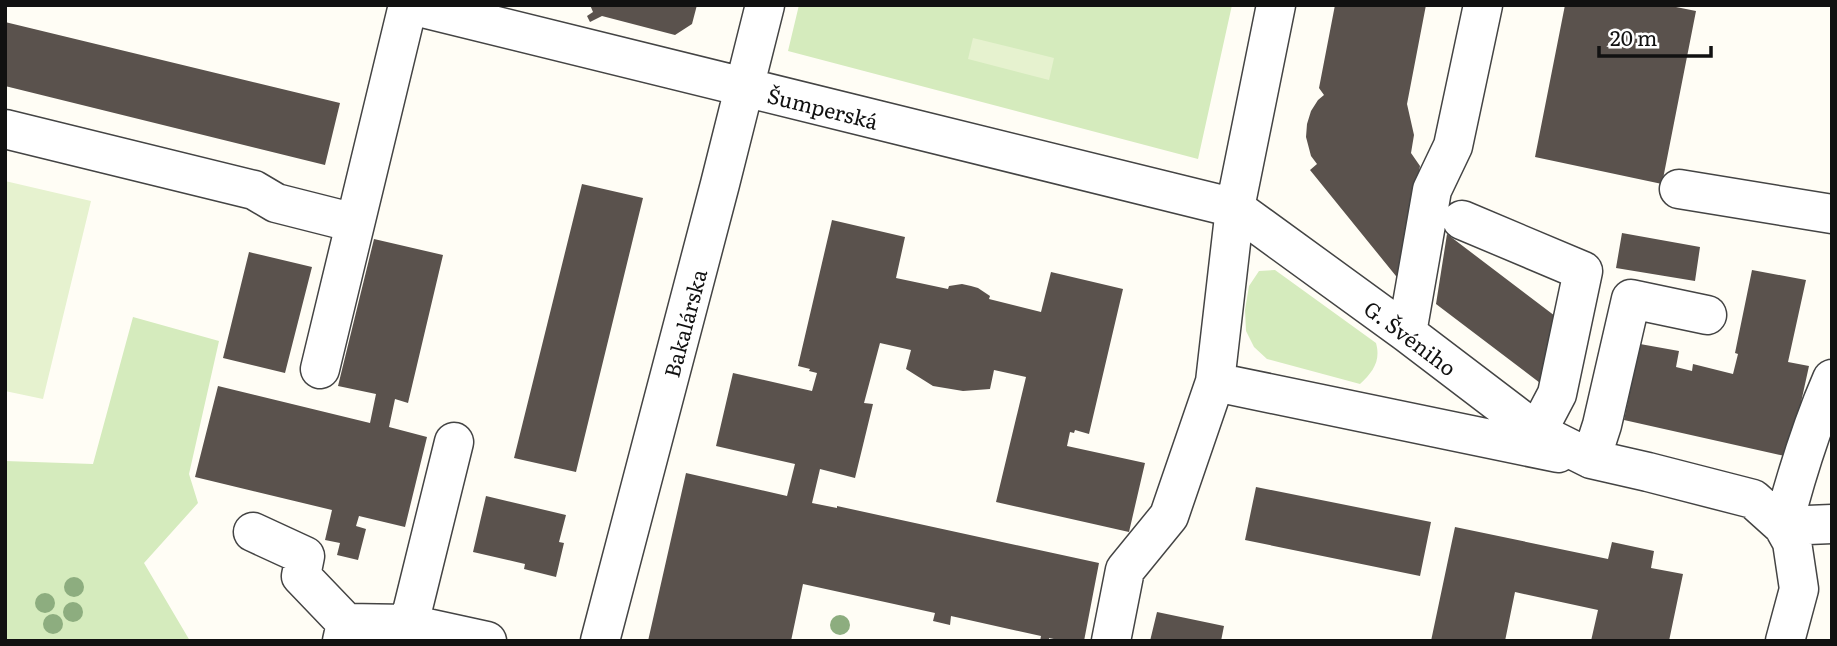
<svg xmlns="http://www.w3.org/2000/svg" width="1837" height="646" font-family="Literata,serif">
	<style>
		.green { fill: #d5ebbd }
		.pitch { fill: #e6f2cf }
		.building { fill: #5a524d }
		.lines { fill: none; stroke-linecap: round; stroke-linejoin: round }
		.minor-casing { stroke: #444; stroke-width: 41 }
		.minor { stroke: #fff; stroke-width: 38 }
		.tree { fill: #8dad7f }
		.labels { text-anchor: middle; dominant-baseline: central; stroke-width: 7; stroke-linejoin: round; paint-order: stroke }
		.street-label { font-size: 21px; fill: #111; stroke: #fff }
	</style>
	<rect width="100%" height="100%" fill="#fffdf5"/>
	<path class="green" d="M799 5H1232L1198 159 788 51Z
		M1275 270 1376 343C1381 361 1373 372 1360 384L1267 359 1254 347 1246 331 1245 310 1249 286 1259 271Z
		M133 317 219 341 189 474 198 503 144 563 190 641H5V461L93 464Z"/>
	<path class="pitch" d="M973 38 1054 58 1049 80 968 59Z
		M5 181 91 201 43 399 5 391Z"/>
	<path class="building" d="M590 5H697L692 24 675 35 602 16 590 22 587 16 593 12Z
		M1335 5H1426L1407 104 1414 135 1411 153 1420 166 1400 281 1310 170 1317 164 1311 156 1306 137 1307 124 1311 111 1318 100 1324 95 1319 88Z
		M1565 5H1620L1628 7 1629 5H1666L1696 11 1662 184 1535 157Z
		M5 22 340 103 325 165 5 86Z
		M582 184 643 198 576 472 514 458Z
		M832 220 905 237 896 278 948 289 949 286 962 284 971 286 978 288 990 296 989 299 1041 312 1051 272 1123 289 1089 434 1075 430 1074 433 1070 432 1067 446 1145 463 1129 532 996 502 1026 377 994 370 990 389 963 391 933 386 906 369 911 350 880 343 864 403 873 404 855 478 820 469 812 503 837 508V506L1099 563 1084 641H1063L1049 638V641H1040L1041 636 951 616 950 625 933 621 935 613 803 584 791 641H648L686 473 787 496 795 464 716 446 733 373 812 391 817 373 809 371 810 369 798 366Z
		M1622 233 1700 247 1695 281 1616 268Z
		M1447 234 1555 316 1544 386 1436 304Z
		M374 239 443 255 408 403 395 399 389 427 427 437 405 527 359 516 356 526 366 529 358 560 337 555 340 543 325 540 332 510 195 477 218 386 370 423 376 394 338 386Z
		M249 252 312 267 285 373 223 358Z
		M1752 270 1806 280 1788 362 1809 366 1789 457 1624 420 1640 344 1679 351 1676 367 1692 371 1693 364 1733 374 1738 354 1735 353Z
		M1256 487 1431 522 1420 576 1245 540Z
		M486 496 566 515 559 542 564 543 556 577 524 569 525 564 473 552Z
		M1455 527 1608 559 1612 542 1654 551 1651 568 1683 574 1669 641H1591L1598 610 1515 592 1505 641H1431Z
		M1157 612 1224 626 1221 641H1150Z"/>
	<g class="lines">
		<defs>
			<path id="minor" d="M411 5 1235 208 1407 333 1537 432 1591 459 1648 472 1753 499 1783 526 1792 542 1799 589 1785 641
				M5 129 254 190 276 203 355 223
				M1679 189 1832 214
				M1462 220 1583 271 1557 394 1537 432
				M1407 333 1432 190 1453 146 1483 5
				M320 369 408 5
				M1215 382 1558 453
				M1591 459 1602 425 1631 299 1707 315
				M1783 526C1796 476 1811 427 1832 379
				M1783 526 1832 524
				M253 532 305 556 301 576 346 623
				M409 624 454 442
				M342 641 346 623 409 624 487 641
				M600 641 720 184 765 5
				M1111 641 1125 570 1169 516 1215 382 1235 208 1276 5"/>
		</defs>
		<use href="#minor" class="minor-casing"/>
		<use href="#minor" class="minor"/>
	</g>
	<g class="tree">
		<circle cx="74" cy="587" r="10"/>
		<circle cx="45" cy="603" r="10"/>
		<circle cx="73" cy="612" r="10"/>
		<circle cx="53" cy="624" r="10"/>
		<circle cx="840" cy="625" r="10"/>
	</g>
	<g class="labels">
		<g class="street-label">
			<text transform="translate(823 107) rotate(14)">Šumperská</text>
			<text transform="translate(684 323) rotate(-75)">Bakalárska</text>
			<text transform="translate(1411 337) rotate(37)">G. Švéniho</text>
		</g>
	</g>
	<rect width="1837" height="646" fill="none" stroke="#111111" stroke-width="14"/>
	<path d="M1599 46v10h112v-10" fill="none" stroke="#111111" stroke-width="3.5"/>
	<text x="1610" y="46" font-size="21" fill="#111111" stroke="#ffffff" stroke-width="5" paint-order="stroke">20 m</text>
</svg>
